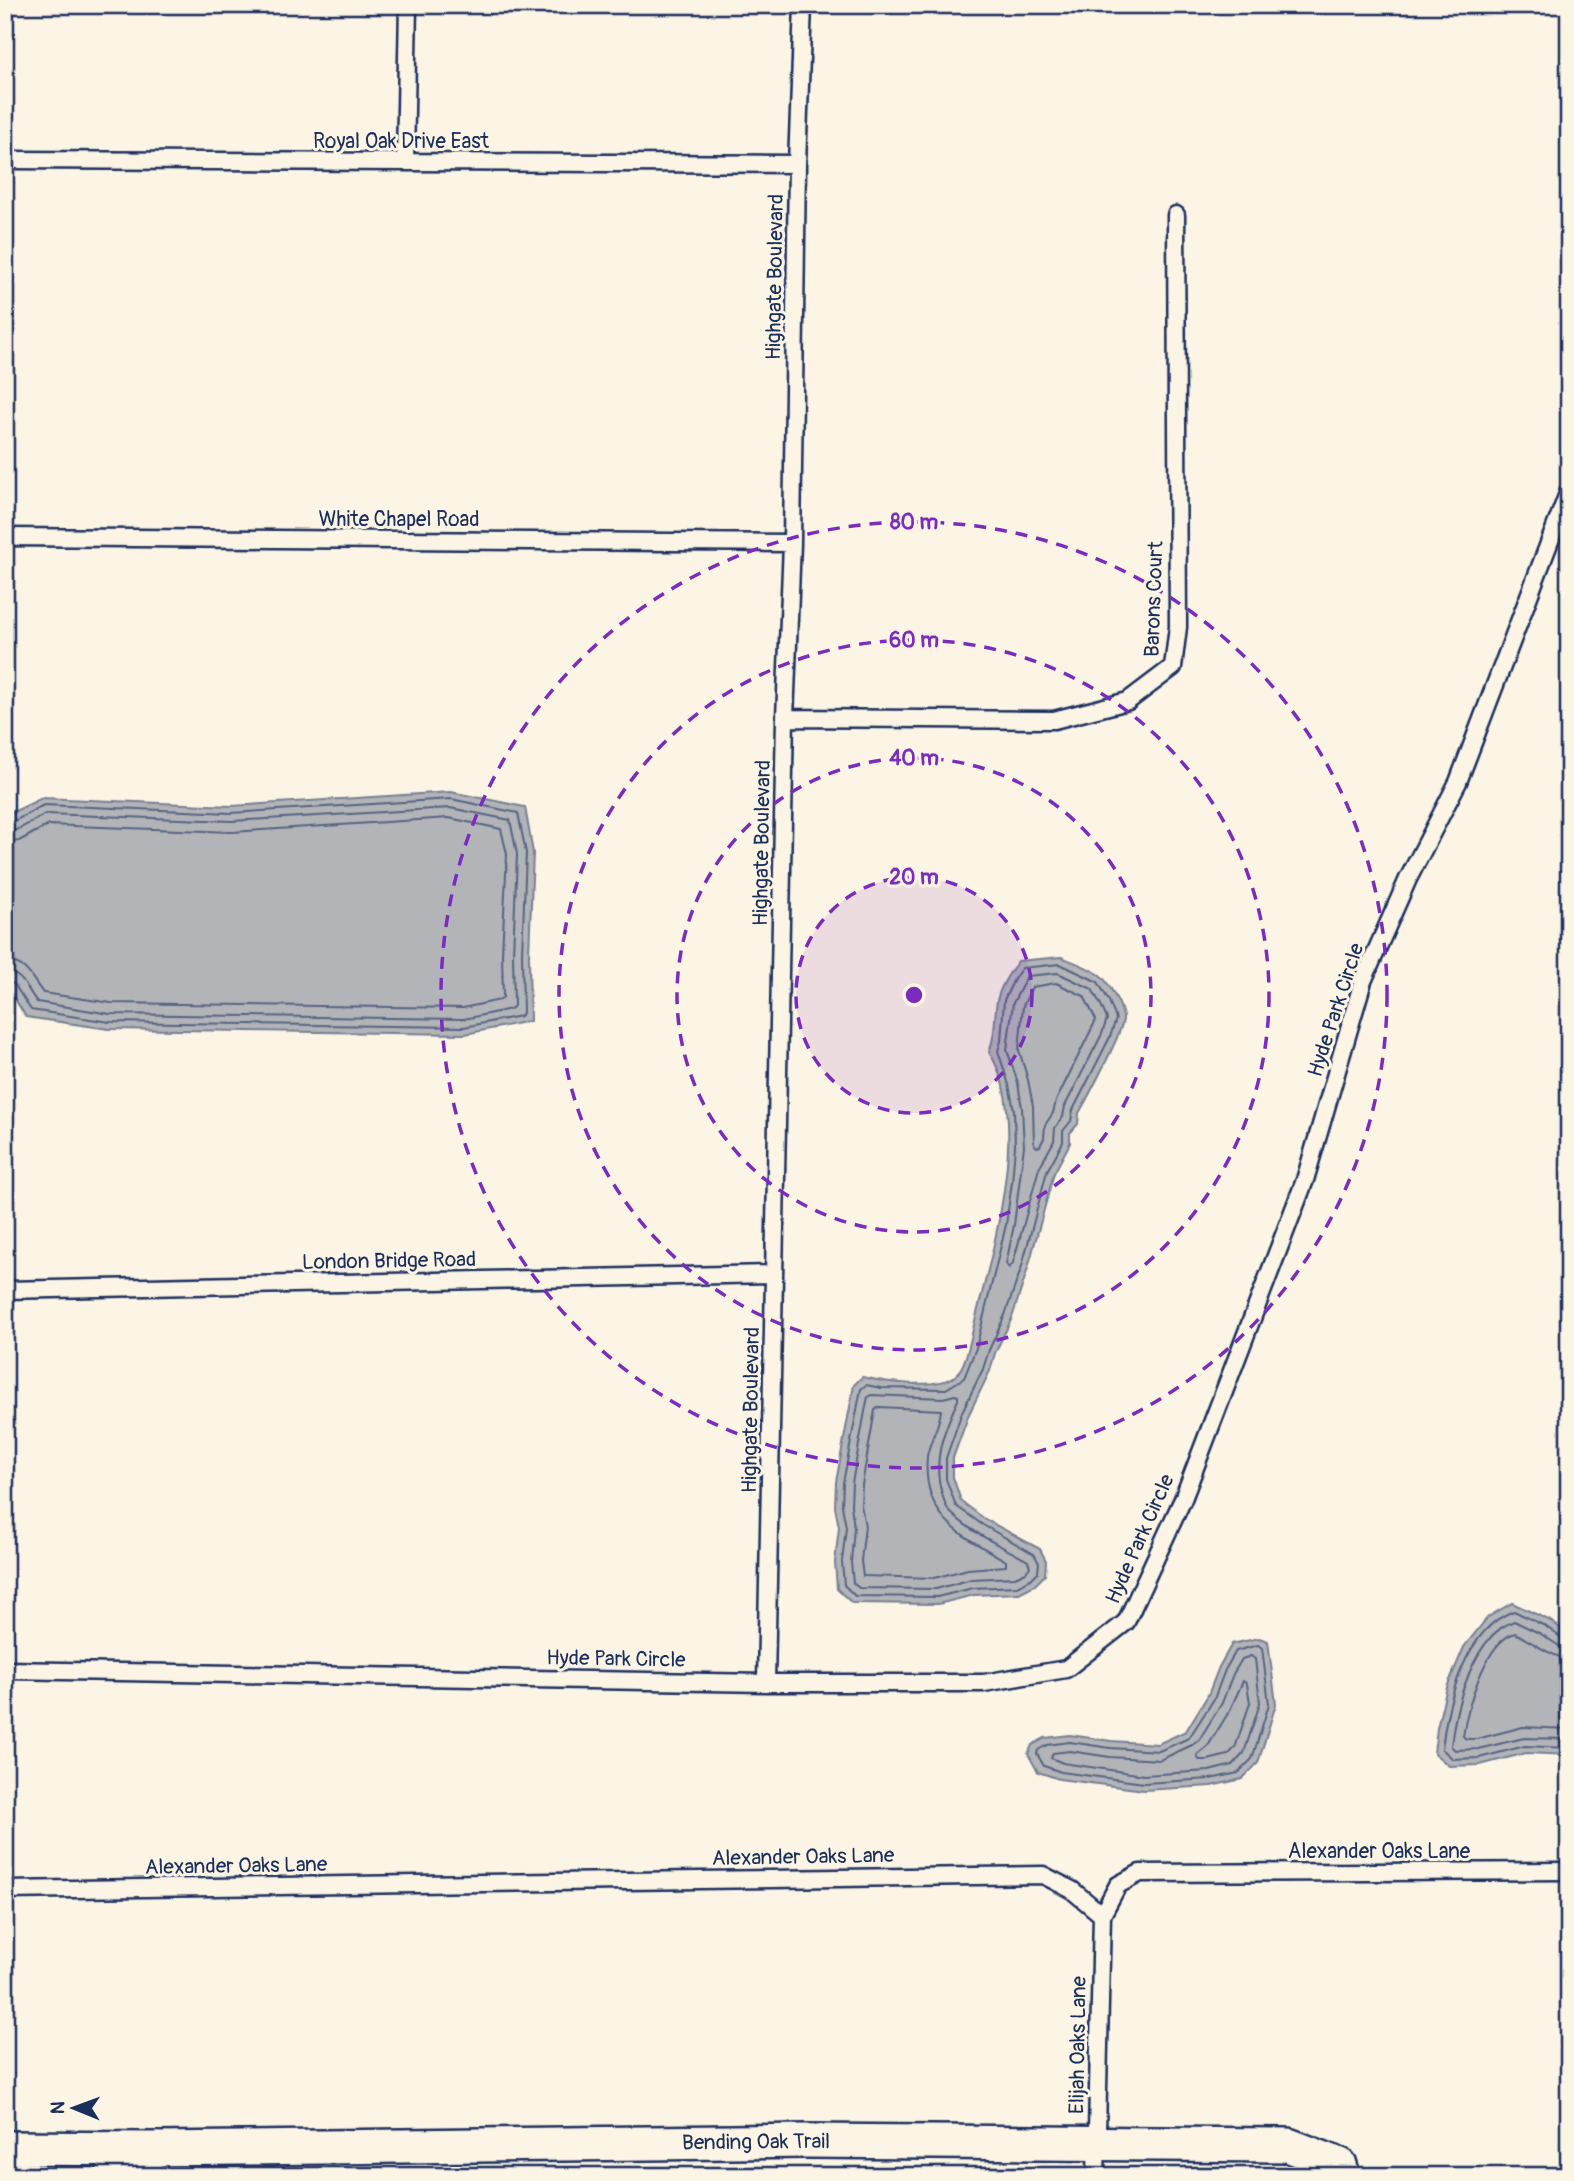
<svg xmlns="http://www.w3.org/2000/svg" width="1574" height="2181" font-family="Pangolin,sans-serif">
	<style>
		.water { fill: #b2b4b8; stroke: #767f94; stroke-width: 2 }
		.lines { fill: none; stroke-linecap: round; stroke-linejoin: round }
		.shore { stroke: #576482; stroke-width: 2 }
		.service-casing { stroke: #1b2f5e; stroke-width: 21 }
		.minor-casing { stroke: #1b2f5e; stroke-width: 38 }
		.service { stroke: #fcf5e5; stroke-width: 16 }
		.minor { stroke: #fcf5e5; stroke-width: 33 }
		.ring { fill: none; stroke: #7b2cbf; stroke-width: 3.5; stroke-dasharray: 12 9 }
		.labels { text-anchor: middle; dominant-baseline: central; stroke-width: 6; stroke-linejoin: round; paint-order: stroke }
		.street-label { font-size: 21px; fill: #1b2f5e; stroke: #fcf5e5 }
		.centre { fill: #7b2cbf; stroke: #fcf5e5; stroke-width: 3.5 }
		.ring-label { font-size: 21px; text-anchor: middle; font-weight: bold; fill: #7b2cbf; stroke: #fcf5e5; stroke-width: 6; stroke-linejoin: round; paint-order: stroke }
	</style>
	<rect width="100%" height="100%" fill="#fcf5e5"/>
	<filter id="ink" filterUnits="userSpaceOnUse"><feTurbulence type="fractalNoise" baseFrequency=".0143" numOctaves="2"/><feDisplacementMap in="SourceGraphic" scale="14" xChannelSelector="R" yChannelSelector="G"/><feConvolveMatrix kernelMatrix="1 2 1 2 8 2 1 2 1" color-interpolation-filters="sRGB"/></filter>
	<g filter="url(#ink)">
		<path class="water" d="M451 792 525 807 533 853 529 954 530 1021 465 1034 109 1029 26 1017 5 983V867L9 814 42 798 231 806Z
			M1061 957C1074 962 1088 967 1100 975 1108 981 1123 1008 1123 1018 1124 1030 1087 1099 1079 1113L1078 1124 1070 1133V1143L1054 1173 1028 1268 1012 1318 995 1353 990 1371 969 1414 953 1458V1477L961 1501 986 1520 1040 1549 1046 1561 1045 1575 1035 1585 1019 1593 974 1595 938 1604 852 1603 837 1589 835 1562 839 1527 835 1507 836 1482 854 1385 862 1377C884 1382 937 1390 955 1376 967 1367 972 1331 976 1317 994 1247 1031 1117 989 1052 996 1036 994 1018 997 1001 1000 986 1010 972 1018 961Z
			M1512 1603 1549 1620 1569 1634V1755L1526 1753 1480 1765 1449 1766 1434 1753 1437 1728 1447 1687 1464 1647 1488 1617Z
			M1259 1638 1268 1641 1276 1704 1258 1763 1242 1779 1211 1786 1144 1790 1059 1779 1038 1772 1028 1754 1032 1745 1045 1738 1070 1735 1111 1741 1158 1744 1186 1731 1208 1695 1219 1667 1232 1644Z"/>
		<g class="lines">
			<path class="shore" d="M5 824C16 822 33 810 44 805L231 813 451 799 518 813 526 853 522 954 523 1013 520 1016 464 1027 110 1022 31 1010 14 984 5 981
				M5 833C18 832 33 820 46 814L232 821 450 808 510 820 517 854 513 954 514 1006 511 1009 464 1019 110 1014 37 1002C27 990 23 973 5 972
				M5 843 19 841 48 825 232 832 449 818 501 829 507 854 502 953 503 997 500 1000 463 1008 111 1003 43 993C31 978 27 962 5 961
				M1060 964 1098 982 1109 1001 1116 1019 1110 1037 1073 1110 1071 1121 1063 1131V1142L1047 1171 1022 1266 1005 1315 989 1350 983 1369 962 1412 946 1458V1479L956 1506 983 1525 1034 1554 1039 1563 1038 1572 1031 1579 1017 1586 973 1588 937 1597 855 1596 844 1585 842 1562 846 1527 842 1506 843 1483 861 1389 866 1385 881 1388 946 1389 964 1378 976 1348 1006 1225 1012 1182 1015 1146 1014 1110 1009 1085 998 1051 1001 1041 1004 1000 1015 977 1022 968Z
				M1058 973 1092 989 1101 1005 1107 1019 1102 1034 1065 1106 1063 1117 1055 1128 1054 1141 1039 1168 1013 1263 1009 1268 1006 1264 1014 1225 1024 1146 1022 1108 1018 1083 1007 1050 1013 1003 1027 976Z
				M1056 983 1084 996 1096 1020 1056 1101 1053 1113 1045 1125 1044 1138 1040 1146 1037 1147 1034 1144 1033 1106 1028 1080 1019 1050 1023 1006 1032 987Z
				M871 1395 943 1398 955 1395 958 1396V1400C943 1432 931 1463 943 1497 945 1503 946 1508 950 1512 971 1533 1002 1546 1028 1561L1030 1567 1026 1572 1015 1577 972 1579 936 1589 859 1588 853 1583 851 1562 854 1528 851 1505 852 1483 866 1406 868 1397Z
				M879 1407 941 1410C940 1426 929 1441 927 1457 922 1518 960 1534 1006 1561V1566L968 1569 934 1578 863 1576 861 1561 865 1526 861 1505 862 1485 875 1410Z
				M1569 1639H1563L1545 1626 1514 1611C1465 1628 1447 1703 1442 1749L1453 1759 1479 1758 1525 1746 1569 1748
				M1258 1645 1262 1648 1269 1704 1252 1759 1238 1773 1210 1779 1144 1783 1061 1772 1044 1766 1037 1754 1038 1750 1047 1745 1070 1742 1110 1748 1159 1751 1189 1738 1214 1699 1225 1670 1236 1651Z
				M1569 1648 1559 1646 1541 1634 1514 1621C1473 1636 1455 1707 1451 1746L1455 1750 1478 1749 1524 1738 1569 1739
				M1251 1656 1255 1659 1260 1703 1244 1753 1233 1765 1209 1771 1144 1775 1063 1763 1051 1758 1053 1753 1070 1751 1110 1757 1160 1760 1192 1745 1199 1740 1222 1703 1233 1674 1242 1659Z
				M1569 1659C1553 1658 1531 1641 1515 1633 1485 1642 1467 1708 1463 1736L1466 1739H1477L1523 1727 1569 1729
				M1243 1681 1247 1684 1250 1703 1235 1748 1228 1755 1208 1760H1199L1197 1755 1208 1746 1230 1710Z"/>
			<defs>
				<path id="service" d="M5 160 797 164
					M405 162 408 5
					M5 537 792 543
					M785 718 1054 720 1128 701 1173 667 1178 627 1176 215
					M5 1290 774 1274
					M5 1670 766 1683H984L1066 1669 1126 1622 1183 1499 1305 1180 1363 981 1408 879 1458 782 1569 491
					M766 1683 785 718 792 543 797 164 803 5
					M5 1890 1043 1875 1072 1890 1102 1915
					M1096 2176 1102 1915 1118 1885 1140 1873 1569 1871"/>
				<g id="minor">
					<path id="s1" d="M5 2148 157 2149 805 2141 1288 2145 1340 2165 1343 2176"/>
					<path d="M112 2176 157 2149"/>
				</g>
			</defs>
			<use href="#service" class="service-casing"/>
			<use href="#minor" class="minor-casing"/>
			<use href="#service" class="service"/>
			<use href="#minor" class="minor"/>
		</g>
	</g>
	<circle cx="914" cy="995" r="118" fill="#7b2cbf" fill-opacity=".12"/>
	<g class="ring">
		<circle cx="914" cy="995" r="118"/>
		<circle cx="914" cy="995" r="237"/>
		<circle cx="914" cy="995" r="355"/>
		<circle cx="914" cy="995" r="473"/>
	</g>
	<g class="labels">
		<g class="street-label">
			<text x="401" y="141">Royal Oak Drive East</text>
			<text transform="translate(775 277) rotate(-89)">Highgate Boulevard</text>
			<text x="399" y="519">White Chapel Road</text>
			<text transform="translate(1154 599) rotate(-88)">Barons Court</text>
			<text transform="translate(762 843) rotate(-89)">Highgate Boulevard</text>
			<text transform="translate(1336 1010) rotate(-72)">Hyde Park Circle</text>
			<text transform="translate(389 1261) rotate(-1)">London Bridge Road</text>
			<text transform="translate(751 1410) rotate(-89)">Highgate Boulevard</text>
			<text transform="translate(1140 1539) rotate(-66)">Hyde Park Circle</text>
			<text transform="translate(616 1659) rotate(1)">Hyde Park Circle</text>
			<text x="1379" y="1851">Alexander Oaks Lane</text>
			<text transform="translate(803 1857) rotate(-1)">Alexander Oaks Lane</text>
			<text transform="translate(236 1866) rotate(-1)">Alexander Oaks Lane</text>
			<text transform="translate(1078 2045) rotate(-89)">Elijah Oaks Lane</text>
			<text stroke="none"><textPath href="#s1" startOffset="751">Bending Oak Trail</textPath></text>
		</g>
	</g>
	<circle cx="914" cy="995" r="10" class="centre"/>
	<g class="ring-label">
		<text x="914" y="529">80 m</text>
		<text x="914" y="647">60 m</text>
		<text x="914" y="765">40 m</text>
		<text x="914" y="884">20 m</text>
	</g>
	<rect width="1574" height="2181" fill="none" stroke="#fcf5e5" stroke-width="28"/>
	<rect x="14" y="14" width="1546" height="2153" fill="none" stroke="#1b2f5e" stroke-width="2.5" filter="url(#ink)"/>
	<g transform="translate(74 2108) rotate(271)" stroke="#fcf5e5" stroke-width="5" paint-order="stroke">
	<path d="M0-5L12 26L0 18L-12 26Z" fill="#1b2f5e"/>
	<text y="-10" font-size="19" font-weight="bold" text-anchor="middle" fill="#1b2f5e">N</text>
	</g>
</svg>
